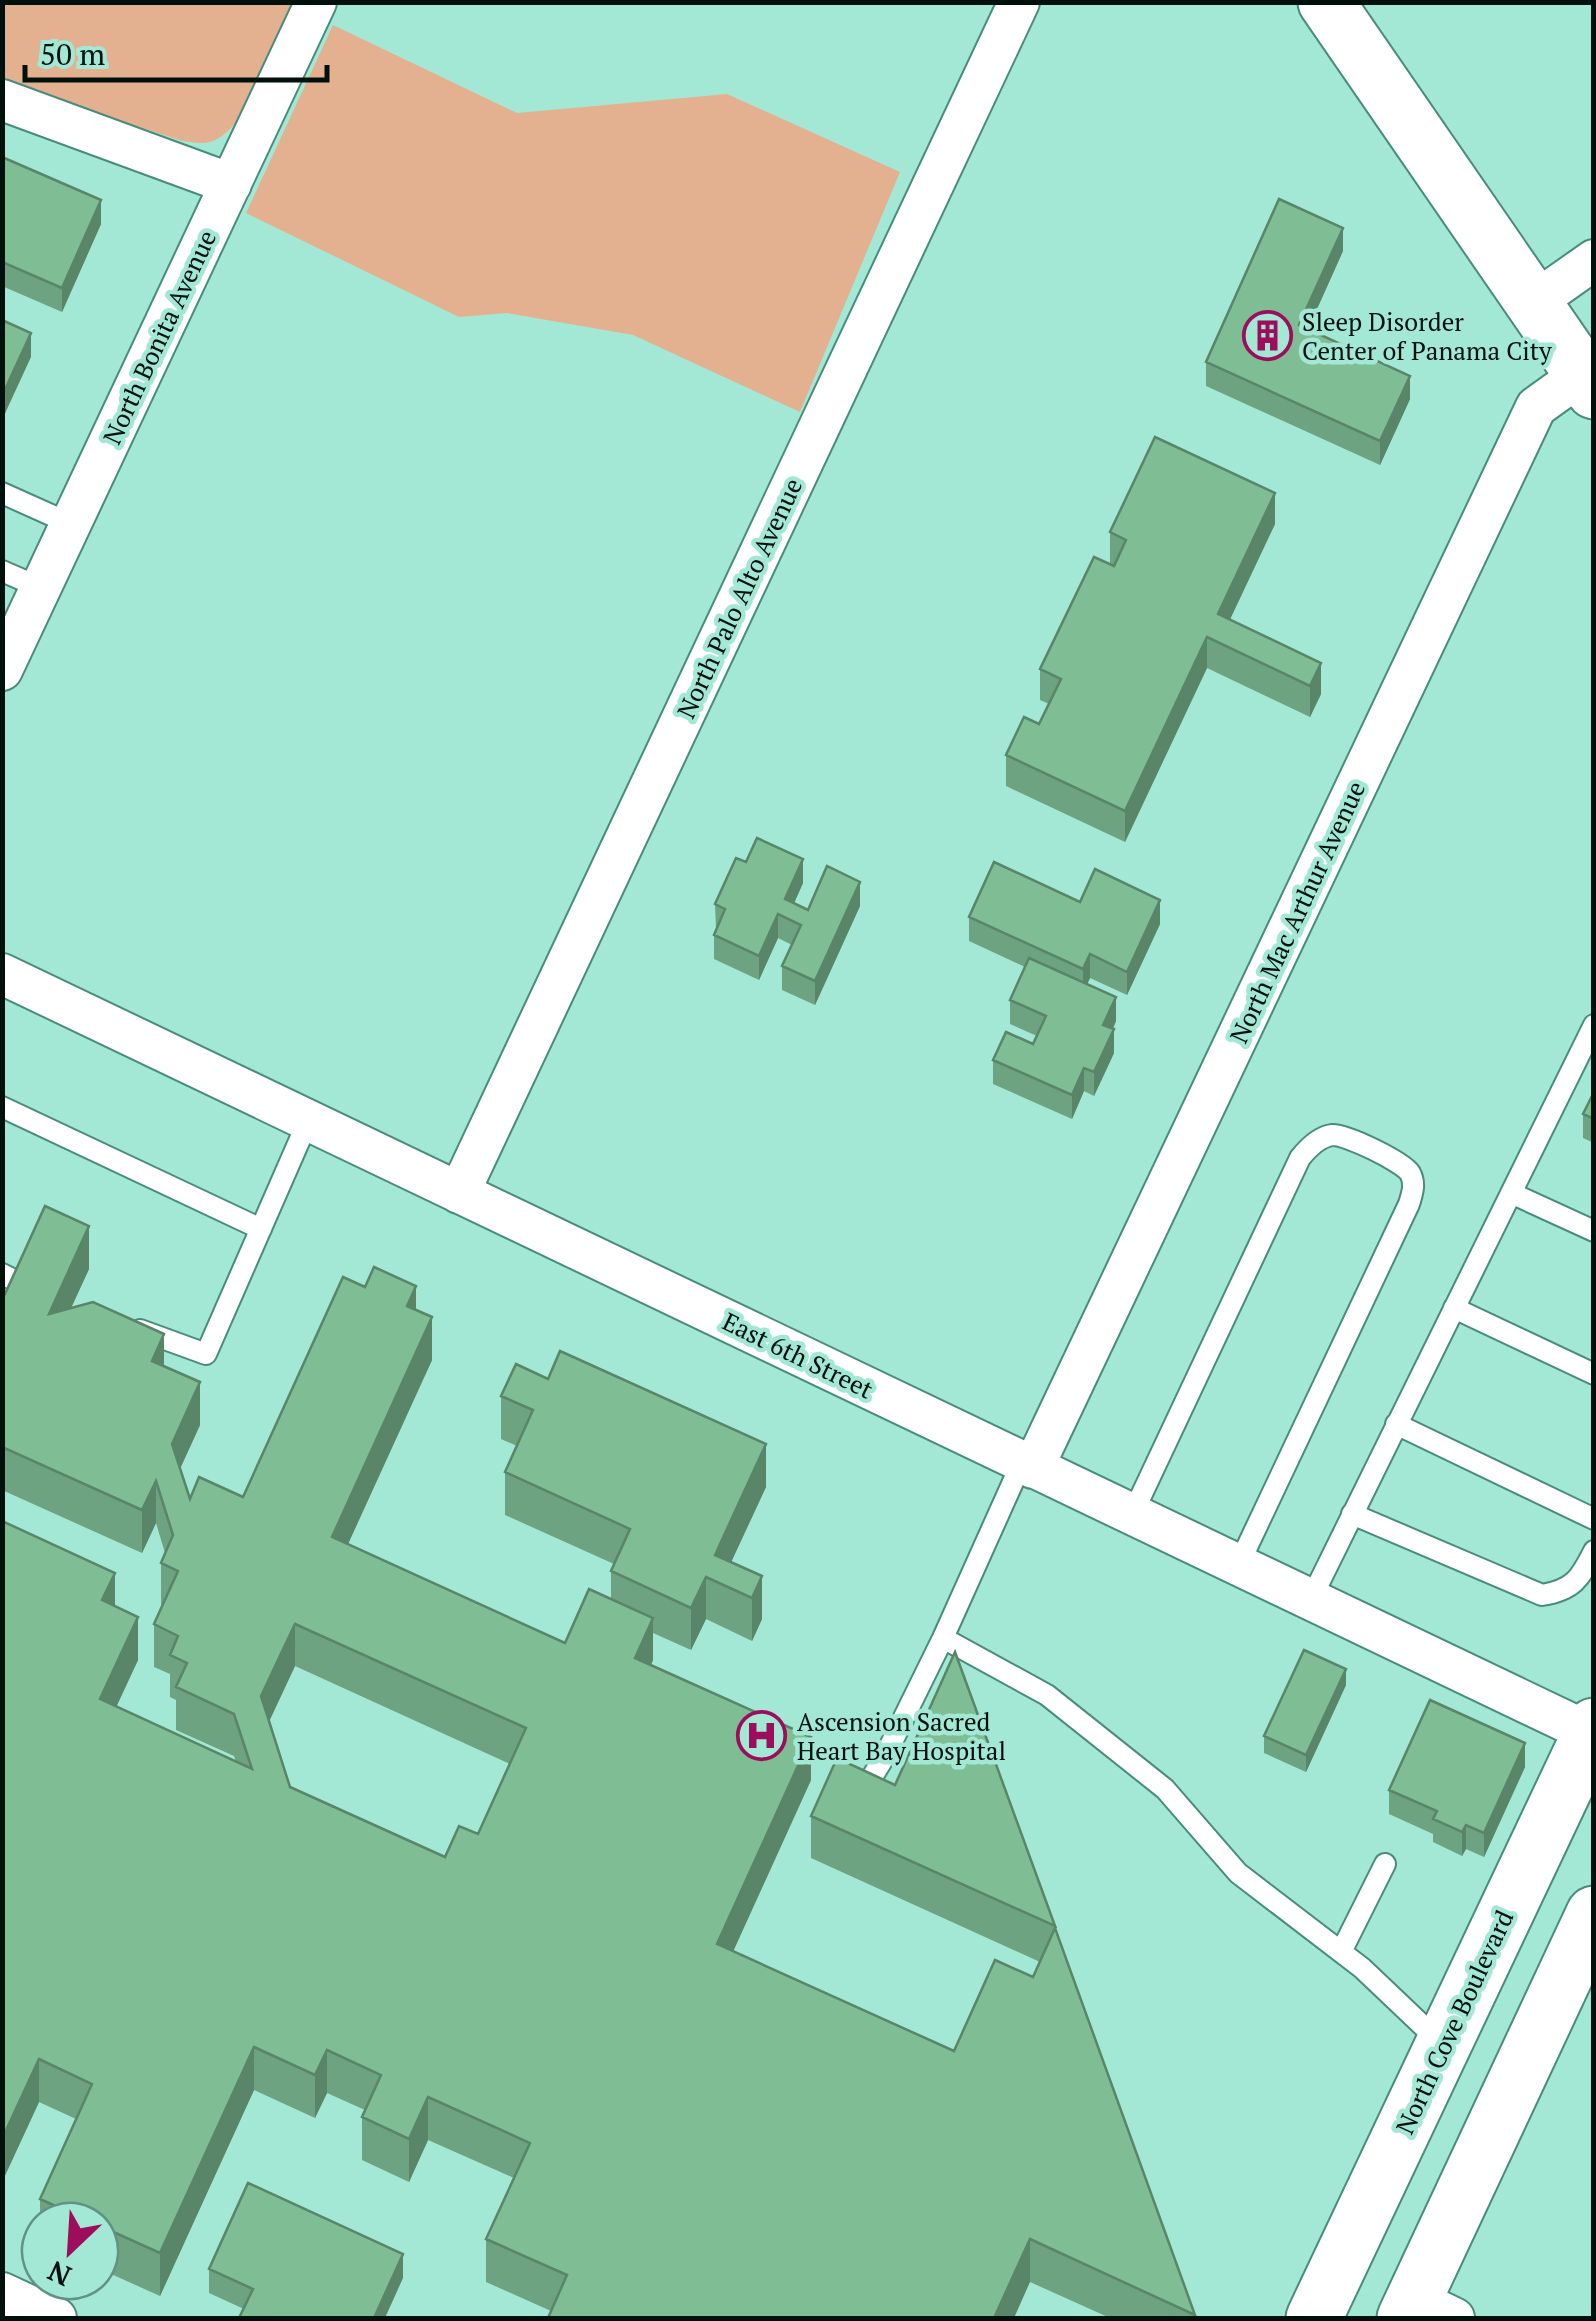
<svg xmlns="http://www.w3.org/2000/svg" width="1596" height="2321" font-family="'PT Serif',serif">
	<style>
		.green { fill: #e3b18f }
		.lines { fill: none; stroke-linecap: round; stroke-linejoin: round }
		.service-casing { stroke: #488c7b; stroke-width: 24 }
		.minor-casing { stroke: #488c7b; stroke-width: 44 }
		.secondary-casing { stroke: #488c7b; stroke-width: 59 }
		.primary-casing { stroke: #488c7b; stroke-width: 59 }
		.service { stroke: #fff; stroke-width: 20 }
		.minor { stroke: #fff; stroke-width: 40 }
		.secondary { stroke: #fff; stroke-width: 55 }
		.primary { stroke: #fff; stroke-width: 55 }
		.wall { fill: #6da380; fill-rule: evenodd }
		.shaded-wall { fill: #598568 }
		.building { fill: #7fbe95; stroke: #598568; stroke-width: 2.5; fill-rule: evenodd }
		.labels { text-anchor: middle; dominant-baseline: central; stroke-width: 9; stroke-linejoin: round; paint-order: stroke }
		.poi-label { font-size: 25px; fill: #00100b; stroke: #a3e8d5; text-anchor: start }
		.street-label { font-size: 25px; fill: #00100b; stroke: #a3e8d5 }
	</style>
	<rect width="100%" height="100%" fill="#a3e8d5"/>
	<path class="green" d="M2 3H295C278 40 251 125 213 141 203 145 193 142 182 141L3 82Z
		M333 25 517 113 727 94 900 172 800 412 633 335 507 313 459 317 246 213Z"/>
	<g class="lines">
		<defs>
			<path id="service" d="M2 493 71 524
				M2 571 41 588
				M2 1107 261 1229
				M1511 1193 1594 1231
				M2 1274 28 1287
				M1454 1308 1594 1374
				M140 1330 206 1354 308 1121
				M1396 1424 1594 1519
				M1352 1514 1542 1595C1573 1590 1580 1579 1594 1551
				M1132 1515 1300 1158C1308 1148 1319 1137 1332 1135 1346 1134 1403 1162 1410 1173 1416 1184 1412 1194 1409 1204L1238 1566
				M1310 1601 1594 1025
				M943 1638 1047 1695 1165 1789 1238 1873 1362 1968 1442 2044
				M860 1797 886 1754 943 1638 1022 1462
				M1341 1952 1385 1864"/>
			<path id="minor" d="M2 100 231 184
				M1533 303 1594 260
				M2 670 316 2
				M2 974 1594 1735
				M459 1193 1019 2
				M1033 1468 1536 407 1582 374
				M2 2293 56 2318
				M1414 2299 1454 2318"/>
			<path id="secondary" d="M1314 2318 1594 1726
				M1405 2318 1594 1914"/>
			<path id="primary" d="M1326 2 1594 391"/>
		</defs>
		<use href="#service" class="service-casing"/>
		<use href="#minor" class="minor-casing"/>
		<use href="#secondary" class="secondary-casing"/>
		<use href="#primary" class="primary-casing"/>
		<use href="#service" class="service"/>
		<use href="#minor" class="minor"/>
		<use href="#secondary" class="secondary"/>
		<use href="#primary" class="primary"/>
	</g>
	<path class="wall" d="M2 157 101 224 62 312 2 286Z
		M1343 251 1308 329 1410 399 1380 465 1206 386V362Z
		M1275 524 1230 619 1321 694 1310 717 1207 668 1125 842 1006 786V755L1039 724 1049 704 1040 700V669L1114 565 1110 563V532Z
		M803 883 794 903 808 910 860 906 815 1005 782 990V966L792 945 778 938 759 980 714 959V935L716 929 715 904Z
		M1080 902 1160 924 1127 995 1090 978 1087 984 1116 1021 1113 1029 1114 1053 1094 1096 1084 1091 1072 1119 993 1084V1060L1033 1044 1037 1036 1010 1024V1000L1025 967 969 941V917Z
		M1594 1092V1143L1583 1138V1114Z
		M89 1269 71 1308 164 1366 200 1425 180 1469 190 1499 243 1497 416 1310 432 1360 348 1544 565 1643 611 1599V1571L614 1564 505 1515V1472L517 1446 501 1439V1396L766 1487 731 1562 762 1576V1619L752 1641 706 1619 691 1650 653 1633V1660L651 1665 811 1780 733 1951 954 2051 1033 1977 1040 1962 811 1858V1816L1055 1926V1930L1195 2315V2318H1110L1030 2282 551 2311 486 2282V2239L514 2178 428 2140 409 2182 362 2160V2117L365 2110 327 2093 315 2118 254 2090 160 2296 100 2269V2221H40V2241V2199L76 2119 39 2102 2 2182 115 1606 138 1660 116 1707 236 1762 234 1756 176 1730V1700L170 1697V1674L154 1667V1624L162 1606 161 1605V1563L165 1553 156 1523 142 1553 2 1490V1292L5 1294ZM295 1666 510 1764 478 1834 445 1857 290 1787 269 1721Z
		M1346 1685 1306 1772 1264 1753V1736Z
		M1525 1767 1484 1857 1466 1849 1462 1856 1433 1842V1834L1389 1814V1790Z
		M209 2269 403 2278 244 2309 209 2293Z"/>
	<path class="shaded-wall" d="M101 200V224L62 312V288Z
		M1343 228V251L1299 349V325Z
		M31 333V357L2 420V396Z
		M1410 376V399L1380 465V441Z
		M1275 493V524L1218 645V614Z
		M1207 637V668L1125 842V811Z
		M1321 663V694L1310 717V686Z
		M803 859V883L787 919 785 899Z
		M860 882V906L815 1005V981Z
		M1160 900V924L1127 995V972Z
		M778 914V938L759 980V956Z
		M1090 954V978L1083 993V969Z
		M1116 997V1021L1103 1049V1025Z
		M1114 1029V1053L1094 1096V1072Z
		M1084 1068V1091L1072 1119V1095Z
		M89 1226V1269L49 1356V1314Z
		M416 1286V1328L407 1306Z
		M432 1317V1360L332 1579V1537Z
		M164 1334V1377L152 1361Z
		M200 1382V1425L172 1486V1444Z
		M766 1444V1487L721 1584 715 1555Z
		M156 1481V1523L142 1553V1510Z
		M115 1573V1616L102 1600Z
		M762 1576V1619L752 1641V1598Z
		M706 1577V1619L691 1650V1608Z
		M138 1617V1660L100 1742V1699Z
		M653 1618V1660L635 1700V1658Z
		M295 1624V1666L261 1739V1696Z
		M1346 1669V1685L1306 1772V1755Z
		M811 1737V1780L717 1987V1944Z
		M1525 1743V1767L1484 1857V1833Z
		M1466 1825V1849L1462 1856V1832Z
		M254 2047V2090L160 2296V2253Z
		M327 2050V2093L315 2118V2075Z
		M39 2059V2102L2 2182V2139Z
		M428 2097V2140L409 2182V2139Z
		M1030 2239V2282L1014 2318H994Z
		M403 2254V2278L385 2318H374Z"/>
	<path class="building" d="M2 157 101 200 62 288 2 262Z
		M1279 199 1343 228 1299 325 1410 376 1380 441 1206 362Z
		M2 320 31 333 2 396Z
		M1155 437 1275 493 1218 614 1321 663 1310 686 1207 637 1125 811 1006 755 1024 717 1039 724 1061 679 1040 669 1094 557 1114 566 1126 540 1110 532Z
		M757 838 803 859 785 899 808 910 827 866 860 882 815 981 782 966 801 925 778 914 759 956 714 935 725 909 715 904 736 858 746 862Z
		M994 862 1080 902 1095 869 1160 900 1127 972 1090 954 1083 969 969 917Z
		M1029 958 1116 997 1103 1025 1114 1029 1094 1072 1084 1068 1072 1095 993 1060 1006 1032 1033 1044 1046 1016 1010 1000Z
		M1594 1092V1119L1583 1114Z
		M45 1206 89 1226 49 1314 93 1302 164 1334 152 1361 200 1382 172 1444 190 1499 199 1477 243 1497 343 1277 365 1287 374 1267 416 1286 407 1306 432 1317 332 1537 565 1643 589 1589 653 1618 635 1658 811 1737 717 1944 954 2051 995 1960 1033 1977 1055 1928 1195 2315 1030 2239 994 2318H548L567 2275 486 2239 530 2143 428 2097 409 2139 362 2117 381 2075 327 2050 315 2075 254 2047 160 2253 100 2226V2221H89L40 2199 92 2084 39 2059 2 2139V1521L115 1573 102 1600 138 1617 100 1699 252 1769 234 1714 176 1687 187 1663 170 1655 178 1636 154 1624 178 1571 161 1563 173 1535 156 1481 142 1510 2 1447V1292L5 1294ZM295 1624 526 1728 478 1834 459 1826 445 1857 290 1787 261 1696Z
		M560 1351 766 1444 715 1555 762 1576 752 1598 706 1577 691 1608 611 1571 630 1529 505 1472 533 1410 501 1396 516 1364 548 1379Z
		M1304 1650 1346 1669 1306 1755 1264 1736Z
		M955 1652 1055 1926 811 1816 837 1758 895 1785Z
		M1430 1700 1525 1743 1484 1833 1466 1825 1462 1832 1433 1819 1437 1811 1389 1790Z
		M248 2183 403 2254 374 2318H239L253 2289 209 2269Z"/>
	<defs>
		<symbol id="building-ring" viewBox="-11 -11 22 22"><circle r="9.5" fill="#a3e8d5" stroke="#9c0e5c" stroke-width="1.5"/><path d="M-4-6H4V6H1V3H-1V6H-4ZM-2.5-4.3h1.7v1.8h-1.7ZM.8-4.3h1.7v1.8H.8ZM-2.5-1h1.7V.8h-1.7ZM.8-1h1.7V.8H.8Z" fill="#9c0e5c"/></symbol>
		<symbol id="hospital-ring" viewBox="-11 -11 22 22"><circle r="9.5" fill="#a3e8d5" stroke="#9c0e5c" stroke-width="1.5"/><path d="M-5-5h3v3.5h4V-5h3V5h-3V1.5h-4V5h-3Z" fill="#9c0e5c"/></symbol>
	</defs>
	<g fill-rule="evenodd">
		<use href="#building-ring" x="1240" y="308" width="55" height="55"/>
		<use href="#hospital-ring" x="734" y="1708" width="55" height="55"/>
	</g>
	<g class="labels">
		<g class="poi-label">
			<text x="1302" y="321">Sleep Disorder<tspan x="1302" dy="29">Center of Panama City</tspan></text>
			<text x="797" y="1721">Ascension Sacred<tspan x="797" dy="29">Heart Bay Hospital</tspan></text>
		</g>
		<g class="street-label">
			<text transform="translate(159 337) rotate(-65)">North Bonita Avenue</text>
			<text transform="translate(739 598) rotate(-65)">North Palo Alto Avenue</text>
			<text transform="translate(1297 912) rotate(-65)">North Mac Arthur Avenue</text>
			<text transform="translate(798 1355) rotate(26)">East 6th Street</text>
			<text transform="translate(1454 2022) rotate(-65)">North Cove Boulevard</text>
		</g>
	</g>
	<rect width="1596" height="2321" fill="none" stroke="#00100b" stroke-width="10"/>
	<g transform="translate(70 2251) rotate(205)"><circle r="48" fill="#a3e8d5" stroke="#629284" stroke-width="2.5"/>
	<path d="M0-8L18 38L0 25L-18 38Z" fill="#9c0e5c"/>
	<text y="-15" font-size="28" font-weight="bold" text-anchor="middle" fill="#00100b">N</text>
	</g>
	<path d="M25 65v15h302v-15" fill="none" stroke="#00100b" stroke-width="5"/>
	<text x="40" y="65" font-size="30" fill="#00100b" stroke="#a3e8d5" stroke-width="8" paint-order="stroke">50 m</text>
</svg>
